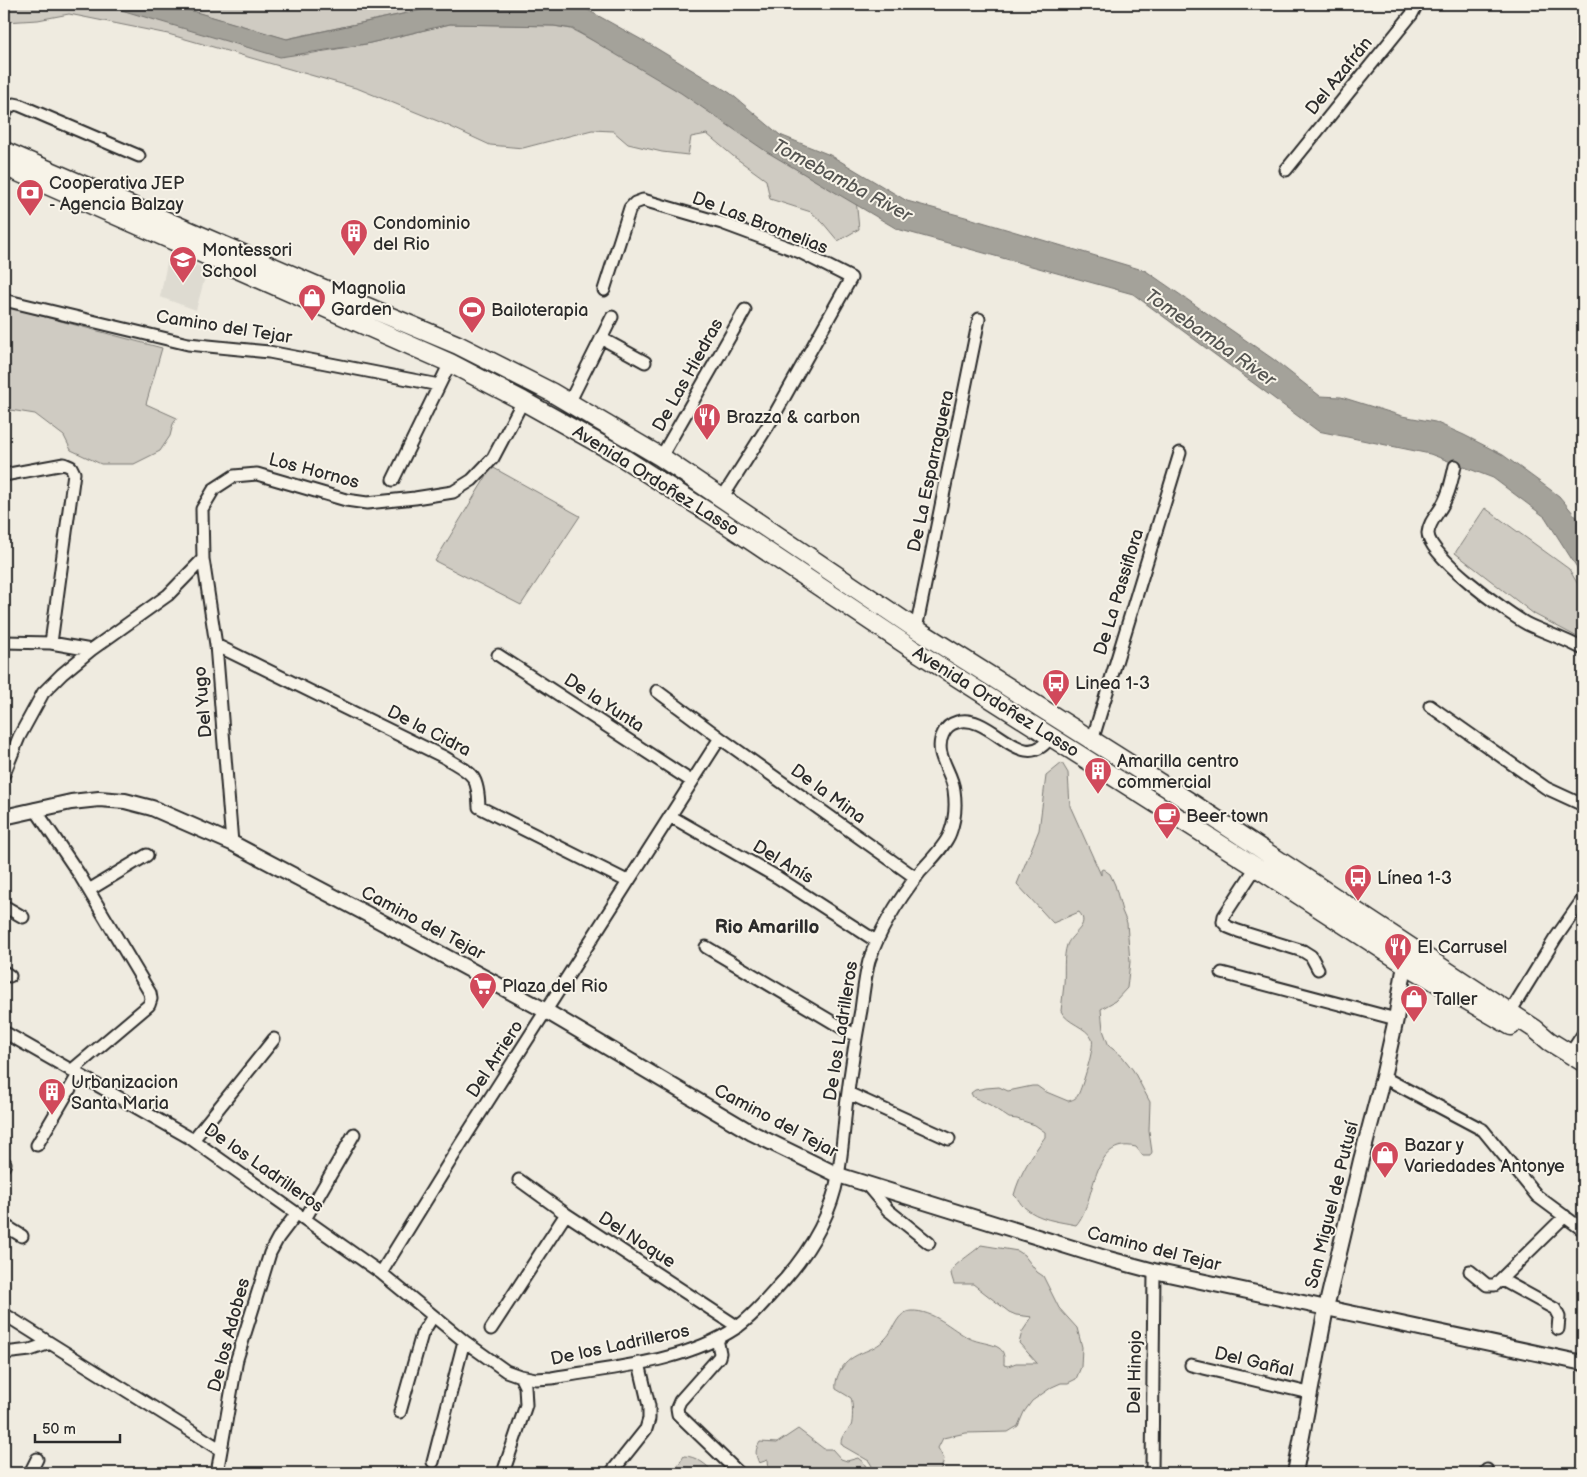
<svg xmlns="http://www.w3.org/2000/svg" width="1587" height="1477" font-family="'Balsamiq Sans',sans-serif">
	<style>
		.built { fill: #dedbd1 }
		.green { fill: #cfcbc2; stroke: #7d7b76 }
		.water { fill: #a4a29a; stroke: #74726e }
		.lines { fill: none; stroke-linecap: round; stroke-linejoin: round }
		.minor-casing { stroke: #2b2b2b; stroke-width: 15 }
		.tertiary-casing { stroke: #2b2b2b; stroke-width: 18 }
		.primary-casing { stroke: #2b2b2b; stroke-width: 21 }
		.minor { stroke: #f7f3e8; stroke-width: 11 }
		.tertiary { stroke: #f7f3e8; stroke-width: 14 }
		.primary { stroke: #f7f3e8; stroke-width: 18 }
		.labels { text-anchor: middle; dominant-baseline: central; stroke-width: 4; stroke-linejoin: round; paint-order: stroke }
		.street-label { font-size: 18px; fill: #2b2b2b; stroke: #f7f3e8 }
		.poi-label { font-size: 18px; fill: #2b2b2b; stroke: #f7f3e8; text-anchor: start }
		.water-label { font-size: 19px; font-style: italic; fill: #555552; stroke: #f7f3e8 }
		.neighbourhood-label { font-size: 19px; font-weight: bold; fill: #2b2b2b; stroke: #f7f3e8 }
	</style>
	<rect width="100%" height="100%" fill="#efebe0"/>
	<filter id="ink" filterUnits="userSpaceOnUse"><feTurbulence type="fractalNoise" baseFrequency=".02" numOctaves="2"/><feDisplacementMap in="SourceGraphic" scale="10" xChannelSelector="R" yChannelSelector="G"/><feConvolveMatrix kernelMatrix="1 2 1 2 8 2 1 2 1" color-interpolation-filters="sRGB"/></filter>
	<g filter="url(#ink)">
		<path class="built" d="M169 253 207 270 196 310 160 297Z"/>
		<path class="green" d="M4 4H101L302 55 366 44 450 24 554 26 571 29 687 90 856 199 859 229 838 241 823 223 811 212 770 199 766 180 733 156 707 134 691 137 688 155 662 152 628 144 613 131 592 130 523 148 490 145 440 122 359 89 168 34 69 14 38 20 4 22Z
			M168 4H449L286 39Z
			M4 306 162 348 146 404 177 418 173 424 170 436 160 451 134 464H101L71 450 64 436 35 414 4 409Z
			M492 467 580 516 521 605 435 561Z
			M1485 508 1569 569 1583 593V640L1534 614 1455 553Z
			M1062 763 1068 773 1070 806 1101 875V870L1103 869 1110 874 1115 885 1122 911 1127 923 1130 962 1127 988 1115 1001 1101 1009 1103 1030 1109 1046 1122 1056 1133 1070 1150 1102 1149 1131 1152 1152 1150 1156H1143L1136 1147C1090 1136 1097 1202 1076 1225 1057 1221 1039 1220 1024 1207 1020 1204 1019 1199 1014 1195 1020 1173 1032 1155 1045 1137V1132L1035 1125 1017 1119 1009 1118 990 1105 973 1097 971 1093 975 1090 986 1088 999 1087 1008 1091 1032 1086H1037L1044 1091 1068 1101C1072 1100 1076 1099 1078 1095 1082 1087 1095 1047 1092 1039 1086 1026 1067 1024 1061 1011 1062 1002 1063 993 1064 984 1065 971 1063 957 1067 945 1072 932 1091 926 1079 912L1053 923 1017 884 1039 830 1046 776Z
			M981 1245 1018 1251 1024 1255 1037 1272 1043 1276 1059 1308 1077 1328 1082 1347 1081 1367 1076 1379 1068 1383H1061L1052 1387 1032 1401 1024 1412 1018 1426 1008 1432 966 1433 943 1438 938 1448 944 1459 940 1473H876L869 1461 843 1446 841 1443C841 1435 847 1432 851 1426 853 1422 853 1403 851 1398L836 1389C835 1383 837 1377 840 1371 852 1350 872 1354 886 1338 894 1330 897 1312 911 1311 934 1310 951 1329 969 1338 978 1343 992 1343 999 1348 1005 1352 1004 1358 1004 1365L1008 1366 1016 1363H1037L1019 1343 1022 1332 1032 1317 1016 1315 1009 1312 973 1284H954C953 1280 951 1276 951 1272 951 1266 975 1252 981 1245Z
			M798 1429 824 1449H832L841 1459 847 1461 858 1458 864 1463 869 1473H769L768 1460 759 1463C755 1454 755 1450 760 1442L777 1443Z
			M684 1456C696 1456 707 1465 714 1473H673Z"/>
		<path class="water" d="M101 4H169L287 39 449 4H565L586 9 651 45 730 93 780 135 830 155 907 201 969 218 1146 271 1273 359 1320 396 1341 397 1402 416 1435 422 1464 435 1503 455 1559 496 1583 525V577L1545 517 1493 478 1430 454 1318 431 1133 294 897 229 767 152 681 93 573 29 554 26 450 24 366 44 280 57Z"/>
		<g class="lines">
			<defs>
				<path id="minor" d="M4 117 8 108 14 104 19 105 139 156
					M1286 170 1412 14 1417 4
					M604 290 630 208 635 203 643 200 722 223 800 252 851 278 771 421 722 498
					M4 300 188 344 269 352 439 385
					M601 338 645 362
					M569 403 612 317
					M661 457 745 310
					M1455 466C1452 480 1449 494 1442 506 1437 515 1429 522 1428 533 1427 555 1507 613 1527 624 1546 633 1565 639 1583 649
					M4 475 64 464 71 467 74 473 51 643
					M393 480 450 363
					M916 629 979 319
					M4 642 51 643 91 650
					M216 645 444 757C472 774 478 773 479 807L627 881
					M498 655 691 781
					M657 691 720 738 916 878
					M1430 706 1546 788 1583 805
					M1092 741 1180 453
					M4 774 19 737 43 693 62 674 91 650 168 595 203 559
					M35 809 79 874 150 993 151 999 149 1005 71 1071
					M670 816 777 877 876 941
					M232 843 216 645 203 559 202 509 214 489 234 476 257 474 346 500 367 503 415 498 453 492 472 480 493 458 523 401
					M1256 867 1224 916 1223 922 1228 927 1238 931 1303 951 1311 956 1318 969
					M89 890 147 855
					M4 906 23 917
					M706 947 856 1036
					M4 972 10 976
					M1222 973 1396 1019
					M1507 1017 1555 939 1583 899
					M4 1032 190 1138 381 1273 464 1341 506 1371 520 1376 536 1379 552 1378C613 1367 683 1363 736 1328 755 1315 769 1296 785 1279 811 1249 831 1215 838 1176 842 1153 844 1130 846 1107 850 1075 855 1042 861 1010 863 994 865 977 869 961 880 928 899 899 920 872 929 862 946 845 950 833 955 820 956 804 954 790 952 771 933 754 943 734 946 727 950 724 957 722 991 711 1023 779 1051 736
					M1570 1054 1583 1034
					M1383 1077 1483 1130 1537 1196 1583 1230
					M848 1093 949 1139
					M193 1140 274 1039
					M37 1145 78 1075
					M4 1166 5 1163
					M519 1180 566 1214 738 1327
					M866 1184 888 1210 929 1243
					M305 1219 354 1134
					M4 1225 22 1236
					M1470 1271 1487 1285H1495L1565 1216
					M381 1273 460 1145 720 738
					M1502 1280 1555 1309 1559 1317 1558 1329
					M4 1314 50 1343
					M491 1329 566 1214
					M717 1339 720 1353 719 1357 680 1401 677 1408 678 1414 739 1473
					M4 1353 30 1350 50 1343 220 1449
					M1191 1365 1309 1393
					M400 1412 422 1334 433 1316
					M433 1462 464 1341
					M30 1473 37 1459
					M217 1473 237 1359 263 1276 270 1253 278 1238 297 1213
					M503 1473 526 1405 525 1386 520 1376
					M611 1473 646 1429 649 1419V1406L639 1363
					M1152 1473 1154 1271
					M1485 1473 1487 1470"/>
				<path id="tertiary" d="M4 817 71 802 99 799 125 801 152 808 232 843 365 913 546 1011 752 1133 838 1175 1105 1258 1154 1271 1583 1363
					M1295 1473 1326 1308 1361 1160 1383 1077 1396 1019 1405 964 1408 957"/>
				<path id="primary" d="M4 151 317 286 458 345 551 392 661 457 916 629 1193 804 1535 1029 1549 1041 1583 1062
					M4 166 450 363 523 401 614 452 711 514 911 648 1256 867 1405 964 1511 1026"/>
			</defs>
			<use href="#minor" class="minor-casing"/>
			<use href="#tertiary" class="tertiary-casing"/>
			<use href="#primary" class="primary-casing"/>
			<use href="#minor" class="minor"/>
			<use href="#tertiary" class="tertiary"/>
			<use href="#primary" class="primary"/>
		</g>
	</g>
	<defs>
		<symbol id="bank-pin" viewBox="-11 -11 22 30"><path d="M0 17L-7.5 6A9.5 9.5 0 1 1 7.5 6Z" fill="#d1495b" stroke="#f7f3e8"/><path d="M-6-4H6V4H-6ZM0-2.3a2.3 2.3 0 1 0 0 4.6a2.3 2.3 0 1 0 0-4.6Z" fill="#fff"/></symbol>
		<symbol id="building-pin" viewBox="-11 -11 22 30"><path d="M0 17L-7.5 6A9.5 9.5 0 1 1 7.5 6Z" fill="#d1495b" stroke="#f7f3e8"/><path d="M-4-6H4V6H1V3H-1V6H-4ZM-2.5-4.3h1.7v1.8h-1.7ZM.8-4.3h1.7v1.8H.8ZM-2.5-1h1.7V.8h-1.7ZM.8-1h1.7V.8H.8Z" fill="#fff"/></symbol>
		<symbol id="school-pin" viewBox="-11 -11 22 30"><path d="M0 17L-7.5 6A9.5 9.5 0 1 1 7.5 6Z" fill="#d1495b" stroke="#f7f3e8"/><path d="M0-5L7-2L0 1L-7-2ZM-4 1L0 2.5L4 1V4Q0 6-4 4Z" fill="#fff"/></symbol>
		<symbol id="shop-pin" viewBox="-11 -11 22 30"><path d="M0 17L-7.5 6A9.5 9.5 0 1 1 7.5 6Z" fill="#d1495b" stroke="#f7f3e8"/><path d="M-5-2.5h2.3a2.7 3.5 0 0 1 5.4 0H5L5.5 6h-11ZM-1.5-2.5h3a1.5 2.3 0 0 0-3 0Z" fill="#fff"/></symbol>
		<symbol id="stadium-pin" viewBox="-11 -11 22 30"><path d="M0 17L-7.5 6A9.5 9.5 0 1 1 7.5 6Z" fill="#d1495b" stroke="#f7f3e8"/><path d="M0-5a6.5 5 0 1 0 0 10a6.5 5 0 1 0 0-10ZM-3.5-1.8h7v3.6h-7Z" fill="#fff"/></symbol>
		<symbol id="restaurant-pin" viewBox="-11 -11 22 30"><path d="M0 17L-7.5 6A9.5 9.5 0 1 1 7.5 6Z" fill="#d1495b" stroke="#f7f3e8"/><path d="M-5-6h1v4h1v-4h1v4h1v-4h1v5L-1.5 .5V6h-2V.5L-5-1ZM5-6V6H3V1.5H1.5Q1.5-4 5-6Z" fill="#fff"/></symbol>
		<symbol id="bus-pin" viewBox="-11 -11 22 30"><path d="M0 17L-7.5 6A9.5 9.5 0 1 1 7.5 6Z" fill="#d1495b" stroke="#f7f3e8"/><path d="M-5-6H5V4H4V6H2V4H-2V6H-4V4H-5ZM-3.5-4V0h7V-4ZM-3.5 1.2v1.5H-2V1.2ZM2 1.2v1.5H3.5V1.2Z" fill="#fff"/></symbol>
		<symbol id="cafe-pin" viewBox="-11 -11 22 30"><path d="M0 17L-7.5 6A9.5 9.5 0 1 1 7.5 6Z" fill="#d1495b" stroke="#f7f3e8"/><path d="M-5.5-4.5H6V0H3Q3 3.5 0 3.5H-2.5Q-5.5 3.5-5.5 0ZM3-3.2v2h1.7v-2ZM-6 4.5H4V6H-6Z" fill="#fff"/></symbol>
		<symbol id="supermarket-pin" viewBox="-11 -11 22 30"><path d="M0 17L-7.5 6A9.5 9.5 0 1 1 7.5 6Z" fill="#d1495b" stroke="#f7f3e8"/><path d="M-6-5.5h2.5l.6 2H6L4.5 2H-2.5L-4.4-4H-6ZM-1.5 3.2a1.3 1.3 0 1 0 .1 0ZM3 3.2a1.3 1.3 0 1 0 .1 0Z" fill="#fff"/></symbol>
	</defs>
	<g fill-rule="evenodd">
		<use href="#bank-pin" x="14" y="177" width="32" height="43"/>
		<use href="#building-pin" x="338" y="217" width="32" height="43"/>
		<use href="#school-pin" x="167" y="244" width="32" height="43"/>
		<use href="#shop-pin" x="296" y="282" width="32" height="43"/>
		<use href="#stadium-pin" x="456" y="294" width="32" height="43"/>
		<use href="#restaurant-pin" x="691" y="401" width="32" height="43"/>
		<use href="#bus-pin" x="1040" y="667" width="32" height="43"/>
		<use href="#building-pin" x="1082" y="755" width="32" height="43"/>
		<use href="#cafe-pin" x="1151" y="800" width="32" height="43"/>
		<use href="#bus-pin" x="1342" y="862" width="32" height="43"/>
		<use href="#restaurant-pin" x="1382" y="931" width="32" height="43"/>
		<use href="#supermarket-pin" x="467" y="970" width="32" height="43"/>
		<use href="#shop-pin" x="1398" y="983" width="32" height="43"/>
		<use href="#building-pin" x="36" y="1076" width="32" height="43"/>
		<use href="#shop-pin" x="1369" y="1139" width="32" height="43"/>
	</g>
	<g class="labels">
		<g class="street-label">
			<text transform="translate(1339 76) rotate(-51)">Del Azafrán</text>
			<text transform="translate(760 223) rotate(21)">De Las Bromelias</text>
			<text transform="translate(224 327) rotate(9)">Camino del Tejar</text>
			<text transform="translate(688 375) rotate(-61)">De Las Hiedras</text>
			<text transform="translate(314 471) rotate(15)">Los Hornos</text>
			<text transform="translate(931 471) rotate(-78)">De La Esparraguera</text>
			<text transform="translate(656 481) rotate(32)">Avenida Ordoñez Lasso</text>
			<text transform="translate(1119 592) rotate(-73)">De La Passiflora</text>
			<text transform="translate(203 702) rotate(-95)">Del Yugo</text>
			<text transform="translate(996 702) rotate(32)">Avenida Ordoñez Lasso</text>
			<text transform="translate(604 703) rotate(33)">De la Yunta</text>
			<text transform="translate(429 731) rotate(27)">De la Cidra</text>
			<text transform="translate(828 794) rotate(36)">De la Mina</text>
			<text transform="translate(783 862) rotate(31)">Del Anís</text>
			<text transform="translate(423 923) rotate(28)">Camino del Tejar</text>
			<text transform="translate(841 1031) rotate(-81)">De los Ladrilleros</text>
			<text transform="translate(495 1059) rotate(-57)">Del Arriero</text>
			<text transform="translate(776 1121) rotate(28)">Camino del Tejar</text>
			<text transform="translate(264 1168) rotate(35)">De los Ladrilleros</text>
			<text transform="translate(1332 1205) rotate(-76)">San Miguel de Putusí</text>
			<text transform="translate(637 1240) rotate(33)">Del Noque</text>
			<text transform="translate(1154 1249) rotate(14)">Camino del Tejar</text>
			<text transform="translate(229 1335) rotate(-75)">De los Adobes</text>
			<text transform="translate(620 1345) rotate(-12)">De los Ladrilleros</text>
			<text transform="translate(1254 1362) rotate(13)">Del Gañal</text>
			<text transform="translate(1135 1372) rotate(-89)">Del Hinojo</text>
		</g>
		<g class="poi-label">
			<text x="49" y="183">Cooperativa JEP<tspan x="49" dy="21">- Agencia Balzay</tspan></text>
			<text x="373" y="223">Condominio<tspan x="373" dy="21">del Rio</tspan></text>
			<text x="202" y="250">Montessori<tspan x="202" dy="21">School</tspan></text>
			<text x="331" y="288">Magnolia<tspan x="331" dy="21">Garden</tspan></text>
			<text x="491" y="310">Bailoterapia</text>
			<text x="726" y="417">Brazza &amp; carbon</text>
			<text x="1075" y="683">Linea 1-3</text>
			<text x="1117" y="761">Amarilla centro<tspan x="1117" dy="21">commercial</tspan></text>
			<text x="1186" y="816">Beer town</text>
			<text x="1377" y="878">Línea 1-3</text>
			<text x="1417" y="947">El Carrusel</text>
			<text x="502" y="986">Plaza del Rio</text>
			<text x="1433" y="999">Taller</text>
			<text x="71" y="1082">Urbanizacion<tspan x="71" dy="21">Santa Maria</tspan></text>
			<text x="1404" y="1145">Bazar y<tspan x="1404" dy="21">Variedades Antonye</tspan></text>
		</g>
		<g class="water-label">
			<text transform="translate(842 181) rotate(28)">Tomebamba River</text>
			<text transform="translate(1210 338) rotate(35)">Tomebamba River</text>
		</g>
		<g class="neighbourhood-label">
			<text x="767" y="927">Rio Amarillo</text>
		</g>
	</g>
	<rect width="1587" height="1477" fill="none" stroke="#f7f3e8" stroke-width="20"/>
	<rect x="10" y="10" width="1567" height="1457" fill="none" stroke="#2b2b2b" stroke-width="2" filter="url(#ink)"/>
	<path d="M35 1434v8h85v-8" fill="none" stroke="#2b2b2b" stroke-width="2.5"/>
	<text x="42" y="1434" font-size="15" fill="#2b2b2b" stroke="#f7f3e8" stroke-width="4" paint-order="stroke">50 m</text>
</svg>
